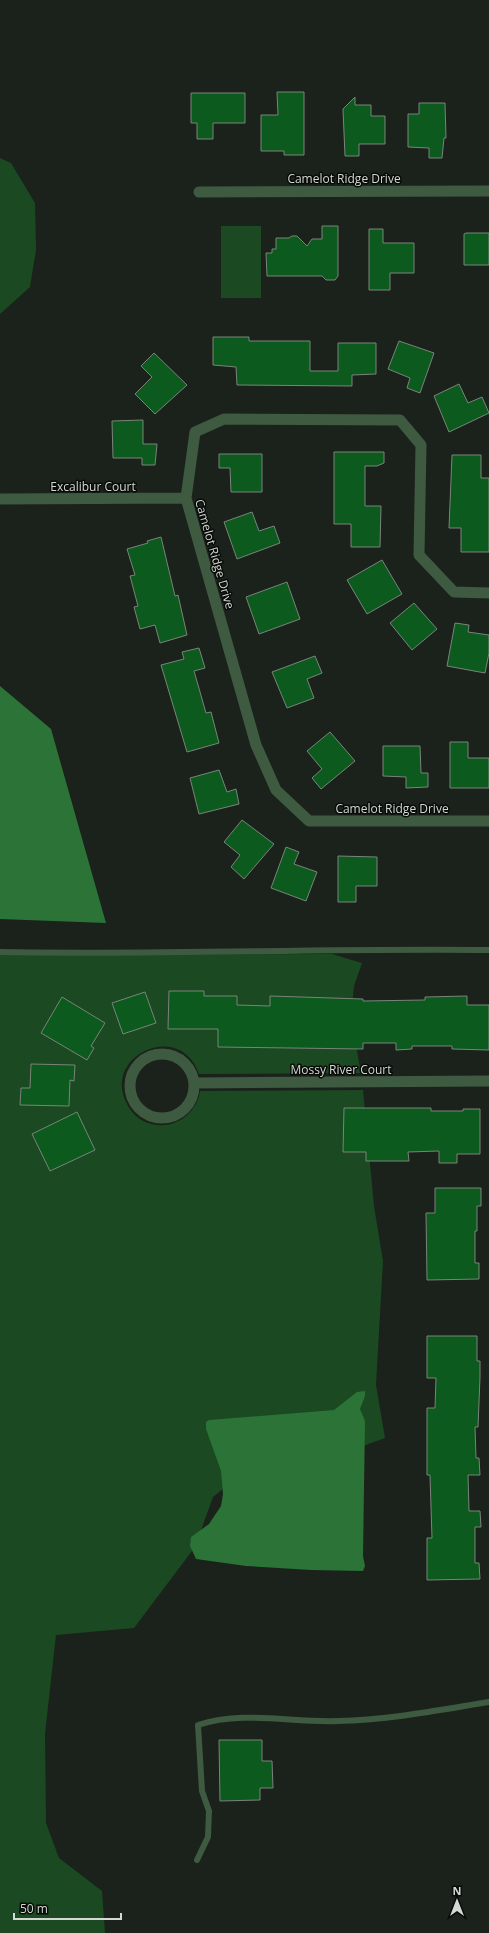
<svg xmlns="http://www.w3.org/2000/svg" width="489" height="1933" font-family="'Open Sans',sans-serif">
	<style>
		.green { fill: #1b4921 }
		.water { fill: #2b7336 }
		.building { fill: #0c5a1e; stroke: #7a847b }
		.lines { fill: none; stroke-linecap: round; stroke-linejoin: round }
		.service { stroke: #3e5a40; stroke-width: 6 }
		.minor { stroke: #3e5a40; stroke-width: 11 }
		.labels { text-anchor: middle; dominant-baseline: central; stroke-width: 3; stroke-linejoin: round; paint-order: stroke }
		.street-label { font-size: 12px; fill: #d3d8d3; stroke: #080b08 }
	</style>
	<rect width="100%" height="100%" fill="#1b221b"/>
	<path class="green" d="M0 158 11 163 35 203 36 250 30 287 0 314Z
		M221 226H261V298H221Z
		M332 954 362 963 354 986 351 1018 361 1073 199 1074C180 1019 101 1056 127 1104 132 1114 141 1122 152 1124 175 1130 197 1113 200 1091L363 1090 374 1206 383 1261 376 1385 385 1438 305 1467 245 1471 213 1497 195 1547 134 1628 56 1635 45 1734 46 1823 59 1858 102 1891 105 1933H0V955Z"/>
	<path class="water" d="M0 686 51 729 106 923 0 919Z
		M365 1391V1396L360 1409 365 1421 363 1556 365 1566 363 1571 311 1570 246 1566 196 1559 190 1546 191 1537 209 1524 221 1506 223 1494 221 1471 206 1429V1422L209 1420 334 1410 357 1392Z"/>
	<path class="building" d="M277 92H304V155H284V151H261V115H278Z
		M191 93H245V123H213V139H197V123H191Z
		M355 97V105H371V116H385V144H359V156H345L343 109Z
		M419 103H445L446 138H444L442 158H429V148L408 147V114H419Z
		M322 226H338V276L335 280H326L322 276H267L266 253H272V249H276V238H289L292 236H297L307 246 312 239H322Z
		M369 229H383V243H414V273H390V290H369Z
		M466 233H489V265H464V234Z
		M213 337H249V341H310V371H338V343H376V374L352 375V386L237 385 236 367 213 365Z
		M399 341 434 353 420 393 407 388 410 378 388 369Z
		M154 353 187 385 155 414 135 394 152 377 141 366Z
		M459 384 468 403 482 397 489 413 449 432 434 396Z
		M143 420V444H157L155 465H142V458H113L112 421Z
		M334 452H384V463L377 466H365V506H381L380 547H351V524H334Z
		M219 454H262V492H231L230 468H219Z
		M452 455H481V478H489V552H461V528H449Z
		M252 512 259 531 274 526 280 543 237 559 224 522Z
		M161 537 175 596 178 595 187 635 160 643 155 625 140 629 134 607 138 606 130 576 135 575 127 549 148 543 147 541Z
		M382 560 402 594 367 614 347 580Z
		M287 582 300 619 259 634 246 597Z
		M414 603 437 629 412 650 390 623Z
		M455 623 469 625 468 632 489 635V653L485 673 447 666Z
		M199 648 205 668 194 671 206 713 211 712 219 743 187 752 161 665 184 659 182 652Z
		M315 656 322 673 307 679 314 698 287 708 272 672Z
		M330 732 355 761 321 789 312 778 322 769 307 751Z
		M450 742H468V758H489V788H450Z
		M383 746H420L421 773H428V787L406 788V777L383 776Z
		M219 770 227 792 236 789 239 804 199 814 190 778Z
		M242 820 274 844 244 879 231 867 240 855 224 842Z
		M286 847 299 852 294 864 317 872 306 901 271 888Z
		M338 856 377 857V886H356V902H338Z
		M169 991H204V996H237V1005L270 1006V996L363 999V1001L425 1000V997L467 996V1005H489V1050L452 1049V1046H412V1049L396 1050V1043H363V1049L218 1047V1029H168Z
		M145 992 156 1023 123 1034 112 1003Z
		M62 997 105 1023 91 1046 94 1048 87 1060 41 1033Z
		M31 1064 75 1065 74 1081 70 1080 69 1106 20 1105 21 1088H30Z
		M344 1108H431V1111H463V1109H480V1154H457V1163H439V1151L408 1152 409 1161H366V1152H343Z
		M77 1112 95 1150 50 1171 32 1134Z
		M435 1188H481V1206H477V1231H475V1263H479V1279L427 1280 426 1213H435Z
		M427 1336H477V1361H480V1377L478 1427H475L476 1458H479L480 1475H468L469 1511H480L481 1527H475V1563H479L480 1579 427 1580V1538H432L430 1475H427V1408H435L436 1378H427Z
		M219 1740H262V1761H272L273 1788H260V1800L220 1801Z"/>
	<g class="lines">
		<path class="service" d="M0 952C163 955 326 948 489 950
			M197 1860 208 1837 209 1811 202 1791 198 1725C243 1710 292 1723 338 1721 388 1720 439 1710 489 1702"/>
		<path class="minor" d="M199 192 489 191
			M0 499 186 498
			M489 593 454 592 419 555 421 445 400 420 224 419 195 432 186 498 256 745 276 790 309 821H489
			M130 1086a32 32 0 1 1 64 0a32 32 0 1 1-64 0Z
			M194 1083 489 1081"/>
	</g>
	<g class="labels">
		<g class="street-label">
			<text x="344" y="178">Camelot Ridge Drive</text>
			<text x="93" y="486">Excalibur Court</text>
			<text transform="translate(215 554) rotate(74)">Camelot Ridge Drive</text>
			<text x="392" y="808">Camelot Ridge Drive</text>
			<text x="341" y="1069">Mossy River Court</text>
		</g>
	</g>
	<g transform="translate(457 1901)" stroke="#080b08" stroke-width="3" paint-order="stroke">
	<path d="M0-3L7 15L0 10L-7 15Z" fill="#d3d8d3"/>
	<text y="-6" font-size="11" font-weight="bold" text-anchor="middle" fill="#d3d8d3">N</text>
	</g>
	<path d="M14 1913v6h107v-6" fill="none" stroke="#d3d8d3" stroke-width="2"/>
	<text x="20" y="1913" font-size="12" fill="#d3d8d3" stroke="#080b08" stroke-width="3" paint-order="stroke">50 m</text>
</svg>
